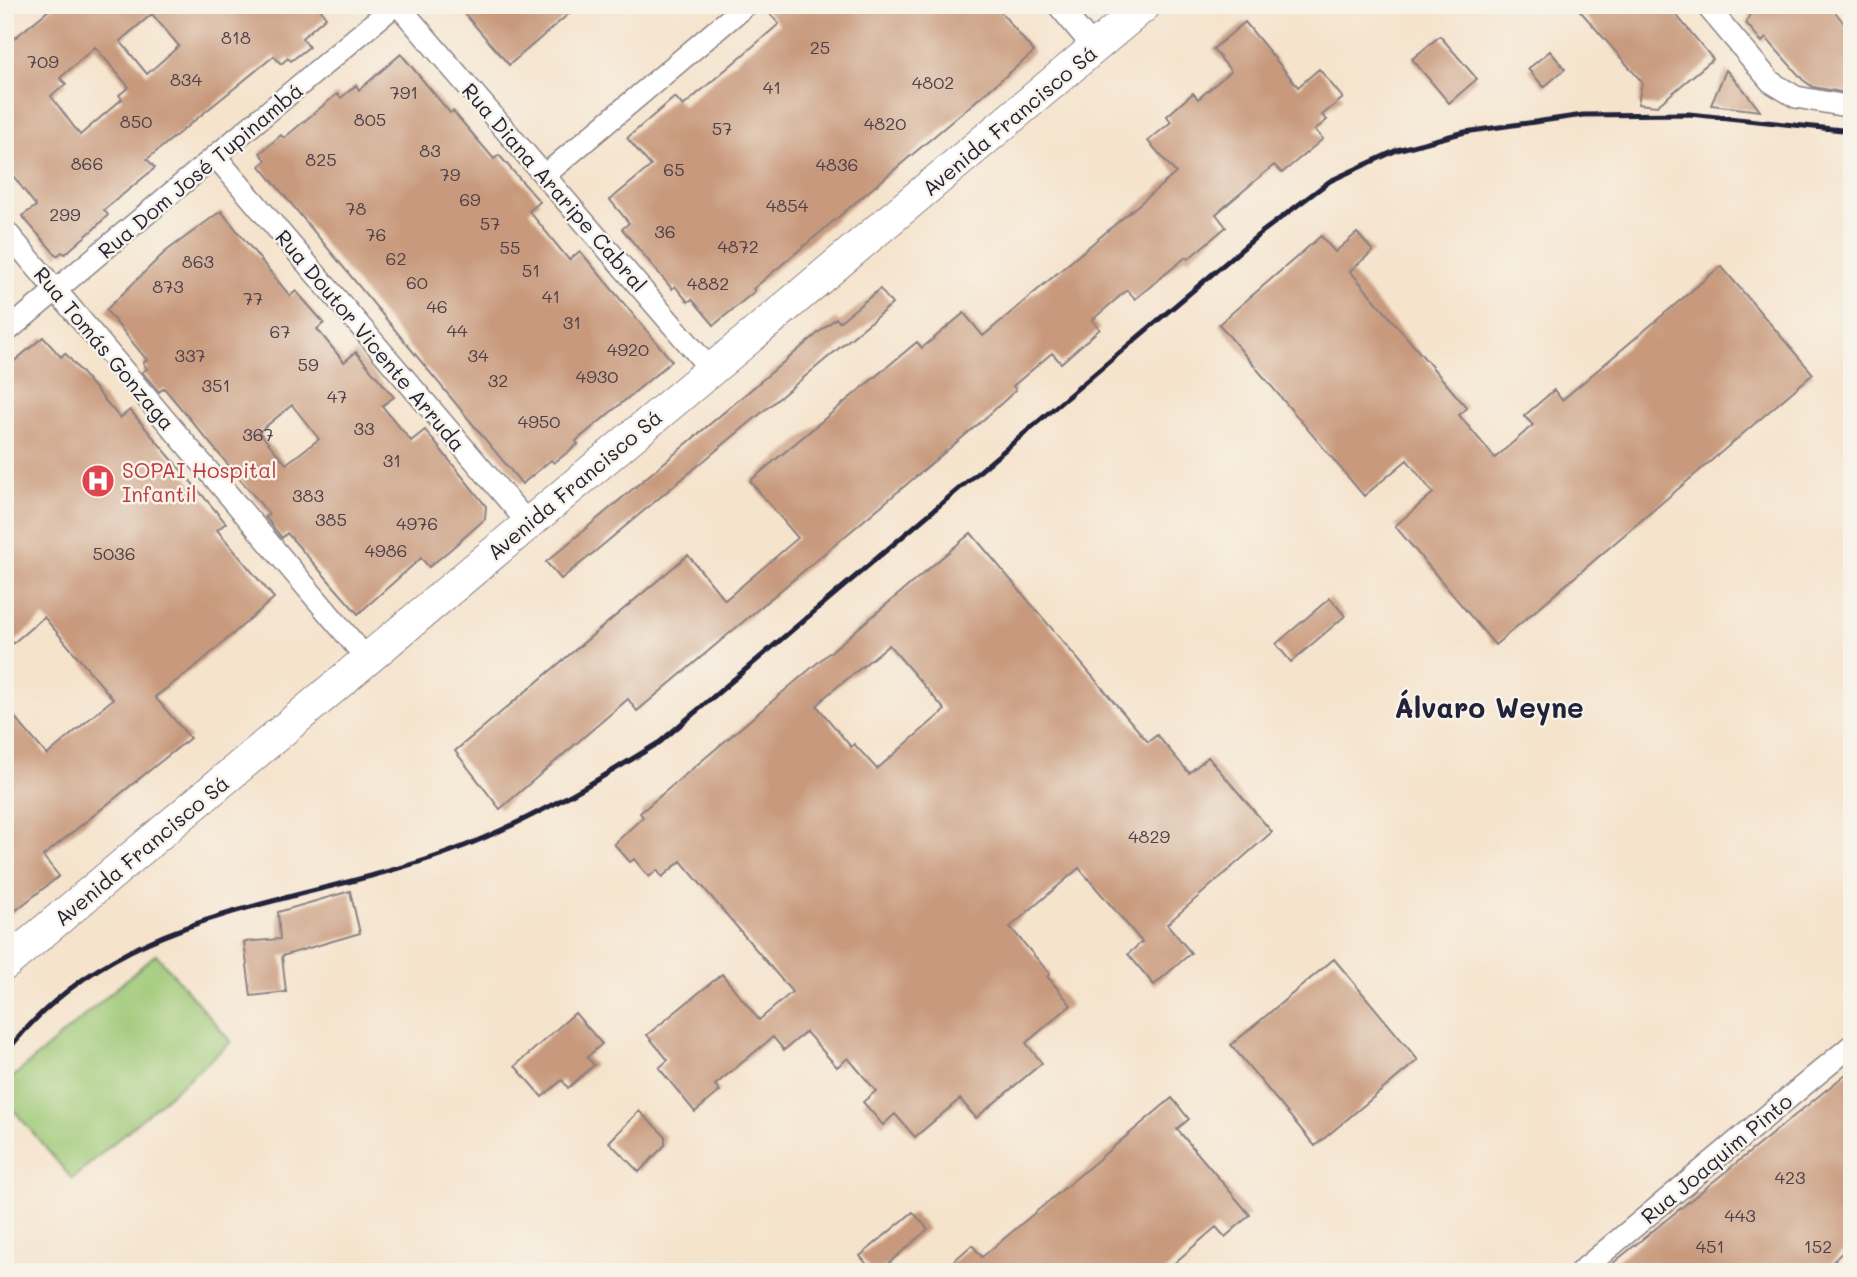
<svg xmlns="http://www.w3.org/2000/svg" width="1857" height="1277" font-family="Mali,sans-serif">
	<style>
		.green { fill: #9cc774; stroke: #5f7458; stroke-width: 2 }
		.building { fill: #c8997c; fill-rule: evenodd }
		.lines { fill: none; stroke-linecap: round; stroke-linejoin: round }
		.street-casing { stroke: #8c8284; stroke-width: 24 }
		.secondary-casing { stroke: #8c8284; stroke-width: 34 }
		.street { stroke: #fff; stroke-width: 21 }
		.secondary { stroke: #fff; stroke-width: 32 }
		.rail { stroke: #22223b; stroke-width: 5 }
		.labels { text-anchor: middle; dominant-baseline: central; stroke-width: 5; stroke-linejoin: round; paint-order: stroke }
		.number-label { font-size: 18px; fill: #4c404b }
		.street-label { font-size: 21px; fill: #22223b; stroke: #f7f3e8 }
		.health-label { font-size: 21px; fill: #be3a42; stroke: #f7f3e8; text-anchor: start }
		.district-label { font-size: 28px; font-weight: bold; fill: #22223b; stroke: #f7f3e8 }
	</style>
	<rect width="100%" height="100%" fill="#f7f3e8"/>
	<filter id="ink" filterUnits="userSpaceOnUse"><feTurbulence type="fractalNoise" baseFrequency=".0143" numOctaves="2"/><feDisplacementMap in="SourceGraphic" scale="14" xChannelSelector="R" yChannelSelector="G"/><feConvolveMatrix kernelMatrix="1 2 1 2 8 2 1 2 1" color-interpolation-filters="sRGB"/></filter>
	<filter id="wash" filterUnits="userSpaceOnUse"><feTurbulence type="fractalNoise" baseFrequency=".00686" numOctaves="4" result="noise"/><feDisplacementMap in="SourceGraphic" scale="28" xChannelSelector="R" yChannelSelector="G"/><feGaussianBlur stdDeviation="1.57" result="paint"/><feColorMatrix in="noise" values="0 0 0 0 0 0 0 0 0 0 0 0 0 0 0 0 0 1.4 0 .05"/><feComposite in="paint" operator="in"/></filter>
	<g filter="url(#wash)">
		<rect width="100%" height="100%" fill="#f5e3cc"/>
		<path class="green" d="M156 954 231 1042 72 1179 5 1100V1084Z"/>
		<g id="blocks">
			<path class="building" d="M55 5H317L326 17 302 38 309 47 291 61 288 58 281 64 274 56 147 159 155 168 104 210 108 215 95 228 65 254 62 252 57 256 22 216 36 206 5 165V46ZM152 14 179 46 147 74 120 41ZM95 47 129 87 119 95 122 99 80 135 51 96 66 84 60 78Z
				M457 5H504L513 15 525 5H579L509 65Z
				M762 5H995L1034 52 753 289 755 291 714 325 692 299 688 302 675 286 672 289 622 229 629 223 610 200 651 166 627 138 675 97 683 106 779 24Z
				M1575 5H1668L1713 59 1657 106 1638 104 1642 82Z
				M1754 5H1830L1852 34V94L1813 87 1803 80 1766 38 1762 42 1746 23Z
				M1245 22 1298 87 1319 69 1343 98 1322 115 1327 120 1315 130 1323 139 1282 173 1274 165 1216 214 1226 227 1188 259 1186 257 1135 299 1127 290 1092 320 1100 329 1061 363 1052 353 1013 386 1016 390 982 421 637 711 628 699 500 809 455 751 688 555 725 600 798 538 750 481 917 342 922 348 964 313 983 336 1176 173 1148 141 1171 122 1167 116 1193 93 1198 99 1231 71 1213 49Z
				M1440 36 1477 79 1449 103 1412 59Z
				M1550 51 1565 69 1544 87 1528 69Z
				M401 54 450 113 453 111 494 159 499 155 540 202 529 211 569 260 580 251 672 361 576 441 578 444 554 463 551 460 522 484 260 166 266 160 260 153 281 135 284 138 337 94 341 98 356 85 359 90Z
				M1726 70 1744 90 1760 111 1711 105Z
				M221 211 290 296 296 291 324 323 317 329 344 362 356 352 394 397 382 406 411 441 425 430 486 506 485 519 451 549 429 567 421 558 358 614 287 533 282 538 265 517 269 514 164 388 159 392 142 372 147 369 143 363 147 360 106 310 165 252ZM292 405 319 439 286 464 259 432Z
				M1357 233 1373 251 1350 271 1467 408 1459 415 1495 458 1533 425 1524 416 1554 390 1562 400 1721 266 1813 374 1495 645 1395 526 1433 493 1407 460 1364 496 1219 324 1321 236 1335 252Z
				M880 289 892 304 586 559 561 579 546 562 836 318 839 322Z
				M43 337 61 357 65 353 120 418 130 410 226 523 217 530 274 598 195 667 155 697 190 738 43 856 59 876 5 919V706L47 755 113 699 44 617 5 650V369Z
				M971 533 1148 742 1157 735 1189 773 1208 757 1272 832 1167 924 1191 953 1154 985 1128 954 1142 942 1079 868 1010 927 1050 974 1047 976 1071 1005 1026 1043 1042 1063 976 1118 960 1099 915 1137 895 1114 883 1125 863 1102 876 1091 848 1058 837 1067 806 1032 784 1050 773 1037 715 1085 720 1091 695 1112 659 1068 668 1060 647 1035 722 974 759 1020 792 992 681 861 662 877 657 870 649 877 634 859 630 862 614 844 643 817 640 813ZM889 645 945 710 877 769 854 744 851 747 817 706 826 696Z
				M1330 598 1345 616 1291 662 1276 644Z
				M350 891 360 933 282 956 286 992 251 996 244 942 280 939 278 912Z
				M1334 959 1418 1060 1315 1146 1231 1045Z
				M575 1013 602 1044 587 1057 594 1065 568 1088 562 1080 542 1097 515 1066Z
				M1852 1069V1243L1822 1272H1602Z
				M1172 1098 1189 1119 1177 1129 1250 1215 1225 1237 1216 1227 1164 1272H941L972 1245 982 1257Z
				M639 1111 665 1136V1145L639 1172 609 1142Z
				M913 1212 928 1229 879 1272H873L860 1256Z"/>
		</g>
	</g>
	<g filter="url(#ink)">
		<use href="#blocks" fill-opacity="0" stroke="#8c8284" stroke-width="2"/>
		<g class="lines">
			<defs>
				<path id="street" d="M398 5 711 370
					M1058 5 1094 48
					M1706 5 1771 82 1796 97 1852 107
					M216 157 527 522
					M545 175 746 5
					M5 230 367 659
					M5 333 395 5
					M1580 1272 1852 1045"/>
				<path id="secondary" d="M5 964 1145 5"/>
			</defs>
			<use href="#street" class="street-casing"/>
			<use href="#secondary" class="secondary-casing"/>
			<use href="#street" class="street"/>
			<use href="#secondary" class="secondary"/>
			<path class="rail" d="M5 1054C117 907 290 909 449 852 524 824 592 784 660 742L1262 232 1330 181 1397 150 1465 132 1583 115 1689 114 1852 131"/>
		</g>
	</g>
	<defs>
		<symbol id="hospital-disc" viewBox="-11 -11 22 22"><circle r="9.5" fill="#e0444e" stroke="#f7f3e8"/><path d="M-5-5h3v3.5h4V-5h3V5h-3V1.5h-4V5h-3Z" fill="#fff"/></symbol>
	</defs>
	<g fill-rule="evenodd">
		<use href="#hospital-disc" x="79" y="462" width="38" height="38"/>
	</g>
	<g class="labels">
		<g class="number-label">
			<text x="236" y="37">818</text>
			<text x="820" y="47">25</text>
			<text x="43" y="61">709</text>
			<text x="186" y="79">834</text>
			<text x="933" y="82">4802</text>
			<text x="772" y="87">41</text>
			<text x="404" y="92">791</text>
			<text x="370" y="119">805</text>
			<text x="136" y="121">850</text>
			<text x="885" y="123">4820</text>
			<text x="722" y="128">57</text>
			<text x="430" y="150">83</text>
			<text x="321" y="159">825</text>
			<text x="87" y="163">866</text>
			<text x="837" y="164">4836</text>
			<text x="674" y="169">65</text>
			<text x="450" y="174">79</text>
			<text x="470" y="199">69</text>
			<text x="787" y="205">4854</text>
			<text x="356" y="208">78</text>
			<text x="65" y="214">299</text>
			<text x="490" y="223">57</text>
			<text x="665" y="231">36</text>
			<text x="376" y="234">76</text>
			<text x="738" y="246">4872</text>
			<text x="510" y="247">55</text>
			<text x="396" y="258">62</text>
			<text x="198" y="261">863</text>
			<text x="531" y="270">51</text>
			<text x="417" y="282">60</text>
			<text x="708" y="283">4882</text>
			<text x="168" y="286">873</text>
			<text x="551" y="296">41</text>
			<text x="253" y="298">77</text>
			<text x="437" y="306">46</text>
			<text x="572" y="322">31</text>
			<text x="457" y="330">44</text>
			<text x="280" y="331">67</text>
			<text x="628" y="349">4920</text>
			<text x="190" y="355">337</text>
			<text x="478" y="355">34</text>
			<text x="308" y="364">59</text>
			<text x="597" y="376">4930</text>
			<text x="498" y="380">32</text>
			<text x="216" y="385">351</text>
			<text x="337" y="396">47</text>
			<text x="539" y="421">4950</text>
			<text x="364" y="428">33</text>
			<text x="258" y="434">367</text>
			<text x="392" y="460">31</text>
			<text x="308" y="495">383</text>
			<text x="331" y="519">385</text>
			<text x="417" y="523">4976</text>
			<text x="386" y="550">4986</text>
			<text x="114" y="553">5036</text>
			<text x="1149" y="836">4829</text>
			<text x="1790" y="1177">423</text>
			<text x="1740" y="1215">443</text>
			<text x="1710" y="1246">451</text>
			<text x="1818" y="1246">152</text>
		</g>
		<g class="street-label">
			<text transform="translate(1009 120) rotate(-40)">Avenida Francisco Sá</text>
			<text transform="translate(200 170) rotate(-40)">Rua Dom José Tupinambá</text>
			<text transform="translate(555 187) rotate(49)">Rua Diana Araripe Cabral</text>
			<text transform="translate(371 340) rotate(50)">Rua Doutor Vicente Arruda</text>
			<text transform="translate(105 348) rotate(50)">Rua Tomás Gonzaga</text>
			<text transform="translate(574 484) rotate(-40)">Avenida Francisco Sá</text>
			<text transform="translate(141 850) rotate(-40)">Avenida Francisco Sá</text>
			<text transform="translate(1716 1158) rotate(-40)">Rua Joaquim Pinto</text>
		</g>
		<g class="health-label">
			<text x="122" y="469">SOPAI Hospital<tspan x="122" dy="24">Infantil</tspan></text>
		</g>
		<g class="district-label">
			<text x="1489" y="707">Álvaro Weyne</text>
		</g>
	</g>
	<rect width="1857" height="1277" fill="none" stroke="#f7f3e8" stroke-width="28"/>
</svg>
